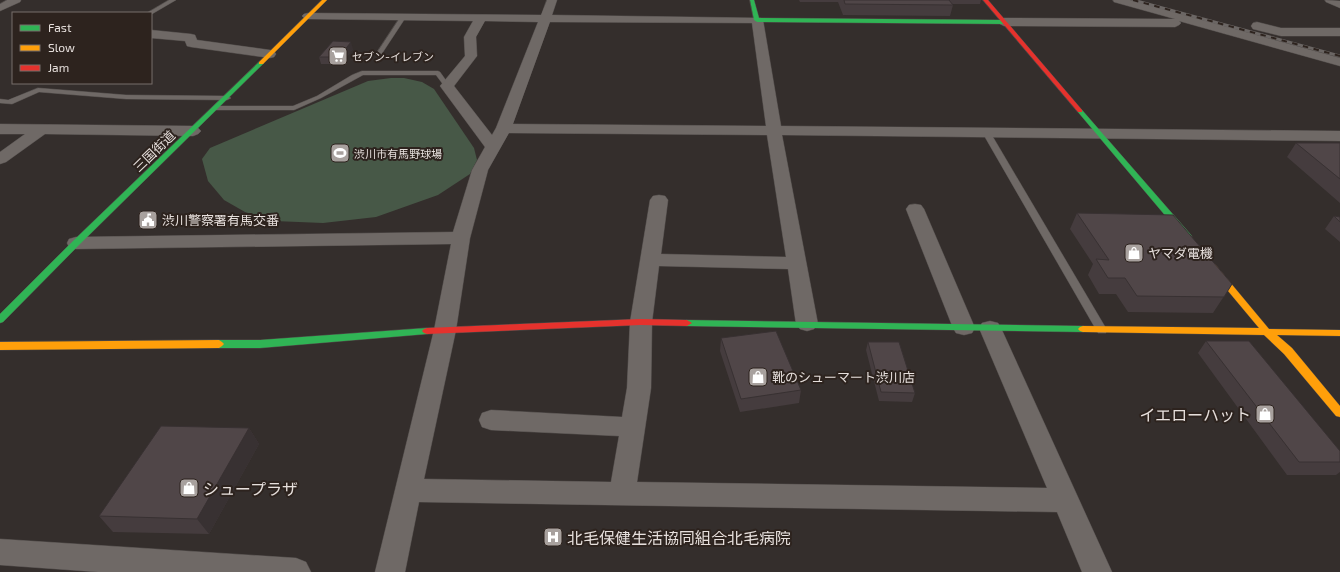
<svg xmlns="http://www.w3.org/2000/svg" width="1340" height="572" font-family="'Exo 2','Noto Sans JP',sans-serif">
	<style>
		.green { fill: #475847 }
		.lines { fill: none; stroke-linecap: round; stroke-linejoin: round }
		.lane-casing { stroke: #504b49; stroke-width: 1 }
		.street-casing { stroke: #504b49; stroke-width: 1 }
		.fast-casing { stroke: #504b49; stroke-width: 1 }
		.slow-casing { stroke: #504b49; stroke-width: 1 }
		.jam-casing { stroke: #504b49; stroke-width: 1 }
		.lane { fill: #6f6966; fill-rule: evenodd }
		.street { fill: #6f6966; fill-rule: evenodd }
		.fast { fill: #30b455; fill-rule: evenodd }
		.slow { fill: #ff9f0a; fill-rule: evenodd }
		.jam { fill: #e5322d; fill-rule: evenodd }
		.rail-casing { stroke: #6b6664; stroke-width: 3 }
		.rail { stroke: #2d231e; stroke-width: 2; stroke-dasharray: 5.5; stroke-linecap: butt }
		.wall { fill: #453c3e }
		.shaded-wall { fill: #383132 }
		.building { fill: #504648; stroke: #383132 }
		.labels { text-anchor: middle; dominant-baseline: central; stroke-width: 4; stroke-linejoin: round; paint-order: stroke }
		.far-poi-label { font-size: 11px; fill: #e6dfdc; stroke: #2d231e; text-anchor: start }
		.street-label { font-size: 13px; fill: #e6dfdc; stroke: #2d231e }
		.poi-label { font-size: 13px; fill: #e6dfdc; stroke: #2d231e; text-anchor: start }
		.near-poi-label { font-size: 16px; fill: #e6dfdc; stroke: #2d231e; text-anchor: start }
	</style>
	<rect width="100%" height="100%" fill="#342e2c"/>
	<path class="green" d="M391 78H404L422 82 434 89 474 148 477 160 470 174 438 195 376 217 323 223 274 221 245 212 224 200 208 181 202 159 210 148 368 81Z"/>
	<g class="lines">
		<defs>
			<path id="lane" d="M169 0H176L152 14 147 13Z
				M401 16 406 17 381 55H377L376 54Z
				M362 71H438L440 72 450 86 445 87 436 75H363L321 98 294 110H216L212 108 216 106H293L317 96 352 75Z
				M38 88 126 95 227 96 231 98 227 100 126 99 39 92 12 104 0 103V99L8 100Z
				M983 130H989L990 132 1107 330 1106 333H1098L982 132Z"/>
			<path id="street" d="M7 0H21L20 2 0 11V4Z
				M547 0H557L552 15 761 18 763 20 781 126 1340 131V141L782 135 818 324 814 329 807 331 800 329 796 324 788 269 659 266 652 322 651 388 637 482 1047 488 979 328 982 323 990 321 998 323 1001 328 1112 572H1082L1057 512 419 502 405 572H375L434 330 451 244 76 249 69 247 67 243 69 239 76 237 453 232 472 170 485 147 440 86 465 56 464 37 473 21 308 19 304 18 302 16 304 14 308 13 541 15ZM485 21 538 22 496 128 492 135 454 86 477 56 476 37ZM550 22 752 23 766 126 513 124ZM509 133 767 135 786 257 661 254 668 200 665 196 659 195 653 196 650 200 630 322 627 388 622 417 491 410 482 413 479 420 482 427 491 430 619 436 611 482 424 479 456 330 470 238 488 170Z
				M1113 0H1130L1340 58V66L1179 21 1181 23 1179 25 1175 27 1004 26 1000 24 998 22 1000 20 1004 18 1175 19 1114 2Z
				M1325 0 1340 1V8L1326 2Z
				M1257 22 1281 28H1340V36H1281L1253 29 1251 26 1253 23Z
				M151 30 191 34 195 35 197 40 270 50 274 51 276 54 274 57 270 58 191 47 187 46 185 41 151 38Z
				M0 124 193 126 198 128 201 131 198 134 193 136 45 134 6 162 0 164V152L25 134H0Z
				M915 204 921 205 924 209 975 328 972 333 964 335 956 333 953 328 906 209 909 205Z
				M0 539 296 558 306 562 311 572H98L0 565Z"/>
			<path id="fast" d="M750 0H754L759 18 1004 20 1007 22 1004 24 757 22 754 20Z
				M259 62 264 63 79 245 3 322 0 323V314L73 241Z
				M1080 109 1082 110 1191 235 1192 237 1191 239H1185L1078 112V110Z
				M687 320 1083 326 1086 327 1088 329 1086 331 1083 332 687 326 682 323Z
				M427 328 430 329 432 331 430 333 427 334 260 348H219L216 346 214 344 216 342 219 340H260Z"/>
			<path id="slow" d="M322 0H327L263 64H259V62Z
				M1211 262 1214 263 1269 329 1340 330V336L1277 335 1292 348 1340 406V417L1336 416 1284 354 1264 335 1083 332 1080 331 1078 329 1080 327 1083 326 1259 328 1208 267 1207 265Z
				M219 340 222 342 224 344 222 346 219 348 0 350V342Z"/>
			<path id="jam" d="M983 0H988L1082 110V112H1078Z
				M641 319 687 320 692 323 687 326 641 325 427 334 424 333 422 331 424 329 427 328Z"/>
		</defs>
		<use href="#lane" class="lane-casing"/>
		<use href="#street" class="street-casing"/>
		<use href="#fast" class="fast-casing"/>
		<use href="#slow" class="slow-casing"/>
		<use href="#jam" class="jam-casing"/>
		<use href="#lane" class="lane"/>
		<use href="#street" class="street"/>
		<use href="#fast" class="fast"/>
		<use href="#slow" class="slow"/>
		<use href="#jam" class="jam"/>
		<defs>
			<path id="rail" d="M1133 0 1340 56"/>
		</defs>
		<use href="#rail" class="rail-casing"/>
		<use href="#rail" class="rail"/>
	</g>
	<path class="wall" d="M799 0H981L980 4H952L953 5 950 16 843 15 838 2H800Z
		M353 49 341 64H321L319 57Z
		M1296 143H1340V203L1287 157Z
		M1077 213 1232 284 1213 313 1128 312 1116 294H1099L1088 275 1093 264 1070 229Z
		M1334 216 1340 217V242L1325 229Z
		M721 338 801 390 799 403 740 412 720 351Z
		M1206 341 1340 451V472L1336 475H1287L1198 353Z
		M868 342 915 393 912 402 879 401 866 350Z
		M249 428 259 444 209 534 113 532 99 516Z"/>
	<path class="shaded-wall" d="M351 42 353 49 341 64 339 57Z
		M249 428 259 444 209 534 197 519Z"/>
	<path class="building" d="M844 0H949L953 5 845 4Z
		M333 41 351 42 339 57H319Z
		M1296 143H1340V179Z
		M1077 213 1173 215 1232 284 1224 297 1137 296 1125 278H1108L1096 259 1109 260Z
		M1334 216 1340 217V222Z
		M776 331 801 390 741 399 721 338Z
		M1206 341H1249L1340 451V462H1299Z
		M868 342H899L915 393 881 392Z
		M161 426 249 428 197 519 99 516Z"/>
	<defs>
		<symbol id="supermarket-square" viewBox="-11 -11 22 22"><rect x="-9" y="-9" width="18" height="18" rx="4" fill="#a8a19e" stroke="#2d231e"/><path d="M-6-5.5h2.5l.6 2H6L4.5 2H-2.5L-4.4-4H-6ZM-1.5 3.2a1.3 1.3 0 1 0 .1 0ZM3 3.2a1.3 1.3 0 1 0 .1 0Z" fill="#fff"/></symbol>
		<symbol id="stadium-square" viewBox="-11 -11 22 22"><rect x="-9" y="-9" width="18" height="18" rx="4" fill="#a8a19e" stroke="#2d231e"/><path d="M0-5a6.5 5 0 1 0 0 10a6.5 5 0 1 0 0-10ZM-3.5-1.8h7v3.6h-7Z" fill="#fff"/></symbol>
		<symbol id="civic-square" viewBox="-11 -11 22 22"><rect x="-9" y="-9" width="18" height="18" rx="4" fill="#a8a19e" stroke="#2d231e"/><path d="M-.6-6.5H3V-4.5H.6V-3L4-1V1h2V6H-6V1h2V-1L-.6-3ZM-1.2 2.5V6h2.4V2.5Z" fill="#fff"/></symbol>
		<symbol id="shop-square" viewBox="-11 -11 22 22"><rect x="-9" y="-9" width="18" height="18" rx="4" fill="#a8a19e" stroke="#2d231e"/><path d="M-5-2.5h2.3a2.7 3.5 0 0 1 5.4 0H5L5.5 6h-11ZM-1.5-2.5h3a1.5 2.3 0 0 0-3 0Z" fill="#fff"/></symbol>
		<symbol id="hospital-square" viewBox="-11 -11 22 22"><rect x="-9" y="-9" width="18" height="18" rx="4" fill="#a8a19e" stroke="#2d231e"/><path d="M-5-5h3v3.5h4V-5h3V5h-3V1.5h-4V5h-3Z" fill="#fff"/></symbol>
	</defs>
	<g fill-rule="evenodd">
		<use href="#supermarket-square" x="327" y="45" width="22" height="22"/>
		<use href="#stadium-square" x="329" y="142" width="22" height="22"/>
		<use href="#civic-square" x="137" y="209" width="22" height="22"/>
		<use href="#shop-square" x="1123" y="242" width="22" height="22"/>
		<use href="#shop-square" x="747" y="366" width="22" height="22"/>
		<use href="#shop-square" x="1254" y="403" width="22" height="22"/>
		<use href="#shop-square" x="178" y="477" width="22" height="22"/>
		<use href="#hospital-square" x="542" y="526" width="22" height="22"/>
	</g>
	<g class="labels">
		<g class="far-poi-label">
			<text x="352" y="56">セブン-イレブン</text>
			<text x="354" y="153">渋川市有馬野球場</text>
		</g>
		<g class="street-label">
			<text transform="translate(154 151) rotate(-44)">三国街道</text>
		</g>
		<g class="poi-label">
			<text x="162" y="220">渋川警察署有馬交番</text>
			<text x="1148" y="253">ヤマダ電機</text>
			<text x="772" y="377">靴のシューマート渋川店</text>
		</g>
		<g class="near-poi-label">
			<text x="1251" y="414" text-anchor="end">イエローハット</text>
			<text x="203" y="488">シュープラザ</text>
			<text x="567" y="537">北毛保健生活協同組合北毛病院</text>
		</g>
	</g>
	<rect x="12" y="12" width="140" height="72" fill="#2d231e" stroke="#776e6a"/>
	<rect x="20" y="25" width="20" height="6" fill="#30b455" stroke="#776e6a"/>
	<text x="48" y="32" font-size="12" fill="#e6dfdc">Fast</text>
	<rect x="20" y="45" width="20" height="6" fill="#ff9f0a" stroke="#776e6a"/>
	<text x="48" y="52" font-size="12" fill="#e6dfdc">Slow</text>
	<rect x="20" y="65" width="20" height="6" fill="#e5322d" stroke="#776e6a"/>
	<text x="48" y="72" font-size="12" fill="#e6dfdc">Jam</text>
</svg>
